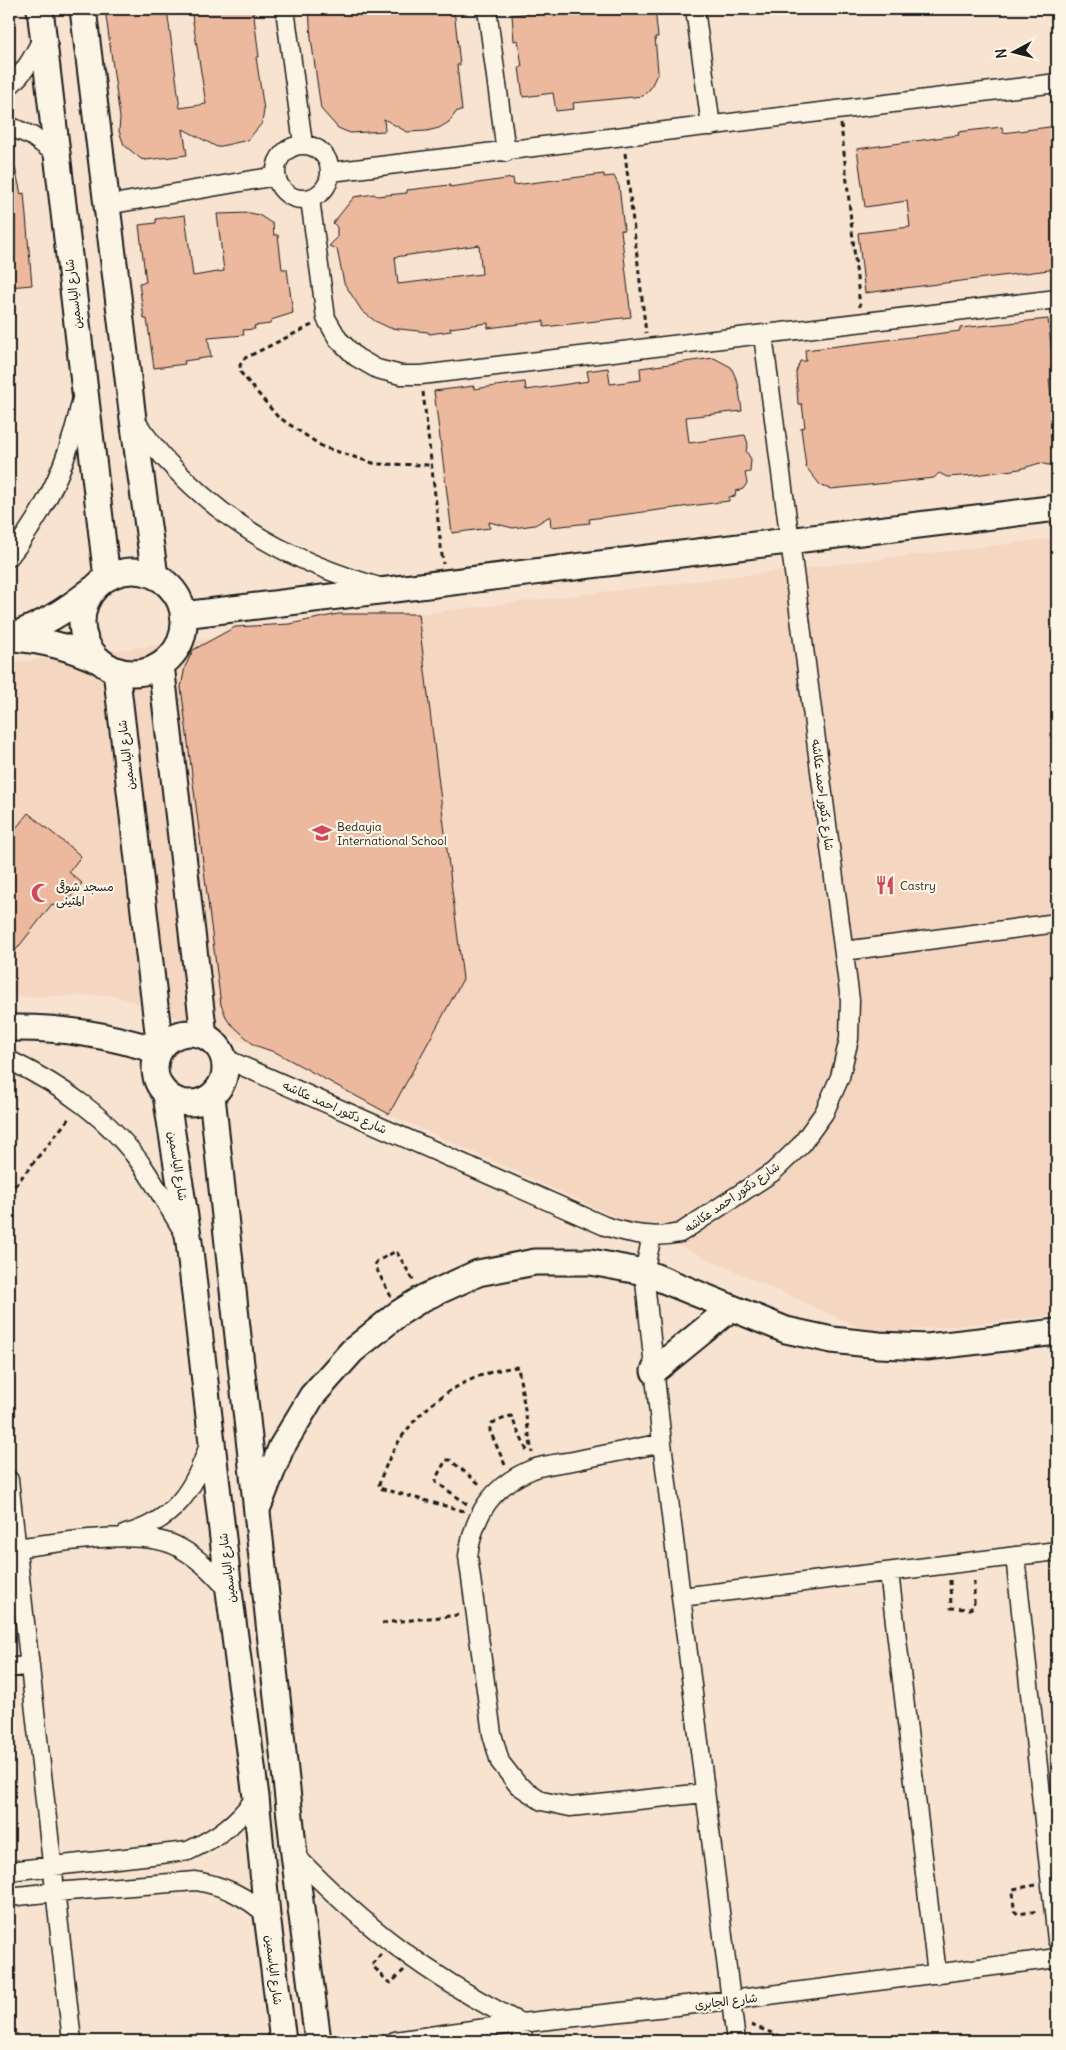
<svg xmlns="http://www.w3.org/2000/svg" width="1066" height="2050" font-family="Delius,'Playpen Sans Arabic',sans-serif">
	<style>
		.built { fill: #f4d6c1 }
		.building { fill: #ecb89e; stroke: #1c1c1c; fill-rule: evenodd }
		.lines { fill: none; stroke-linecap: round; stroke-linejoin: round }
		.street-casing { stroke: #1c1c1c; stroke-width: 21 }
		.secondary-casing { stroke: #1c1c1c; stroke-width: 29 }
		.path { stroke: #1c1c1c; stroke-width: 3; stroke-dasharray: 5 4; stroke-linecap: butt }
		.street { stroke: #fcf5e5; stroke-width: 18 }
		.secondary { stroke: #fcf5e5; stroke-width: 25 }
		.labels { text-anchor: middle; dominant-baseline: central; stroke-width: 4.5; stroke-linejoin: round; paint-order: stroke }
		.street-label { font-size: 12px; fill: #1c1c1c; stroke: #fcf5e5 }
		.poi-label { font-size: 12px; fill: #1c1c1c; stroke: #fcf5e5; text-anchor: start }
	</style>
	<rect width="100%" height="100%" fill="#f7e3d0"/>
	<filter id="ink" filterUnits="userSpaceOnUse"><feTurbulence type="fractalNoise" baseFrequency=".02" numOctaves="2"/><feDisplacementMap in="SourceGraphic" scale="10" xChannelSelector="R" yChannelSelector="G"/><feConvolveMatrix kernelMatrix="1 2 1 2 8 2 1 2 1" color-interpolation-filters="sRGB"/></filter>
	<g filter="url(#ink)">
		<path class="built" d="M1057 538V1315L874 1334 389 1114 277 1053 114 995 9 997V663Z"/>
		<path class="building" d="M105 9H167L180 108 206 104 191 9H253L259 57H256L264 110 262 123 248 140 217 147 183 129 187 155 146 160 141 159 124 145 119 131 120 118Z
			M309 9H454L460 65H457L462 111H457L449 122 439 128 427 131 407 132 384 119 385 131 350 133 338 128 321 109 311 38Z
			M569 9H655L658 37H655L658 72 650 89 643 96 573 103 574 109 556 111 553 93 523 97 519 67H522L518 40 514 41 512 15Z
			M1057 126V269L865 293 858 233 910 227 907 201 865 207 857 149 959 135 958 132 1002 127 1003 133Z
			M14 163 21 194 24 193 32 285 9 287V164Z
			M604 174V177L614 176 619 186 624 230H621L631 317 544 327V321L488 328V323L450 328 451 331 429 334 428 332 390 328 375 321 362 311 344 283 337 249 329 246 337 238V227L333 223 354 197 374 194 377 196 407 193V190L450 185V187L513 178 514 185ZM479 245 482 274 398 284 395 257Z
			M250 213 259 215 273 224 274 235H278L282 269H287L293 313 271 320 270 324 254 326 255 329 243 330 244 335 208 338 211 357 184 361 185 364 154 368 147 319H144L139 283 146 282 139 225 156 223V219L185 215 193 276 224 271 217 214Z
			M1048 319 1055 379H1049L1057 441V464L1048 465 1040 463 1020 469 975 475 947 477 939 473 934 478 831 489 821 486 806 467 801 428 805 427 802 404H798L796 372 800 361H806L805 350 960 331V328Z
			M714 358 731 367 738 383 742 411 686 417 689 443 745 435 748 444 746 451 751 459 750 472 745 473 747 483 743 489 736 491 735 496 729 497V501L589 519 590 523 551 527 550 516 535 525 513 528 489 522 490 528 452 533 434 391 474 386V389L525 382 526 390 589 381 587 371 608 368 610 384 641 380 640 368Z
			M338 614H418L463 979 389 1114 277 1053 254 1045 228 1021 221 1005 181 687 185 667 193 650 235 627 290 624Z
			M28 813 81 856 69 872 82 883 60 910 52 904 9 959V837Z"/>
		<g class="lines">
			<defs>
				<path id="street" d="M285 9 303 144
					M487 9 506 152
					M695 9 711 126
					M9 86C25 73 34 55 43 37
					M9 126 32 136 56 154
					M276 172a27 27 0 1 1 54 0a27 27 0 1 1-54 0Z
					M331 172 1057 83
					M310 199 326 318 338 339 356 357 377 369 401 375H421L1057 299
					M107 205 276 176
					M134 419C144 433 155 448 167 461 229 527 292 562 379 587
					M9 557C46 512 69 459 81 402
					M844 951 1057 923
					M224 1058 605 1226C630 1234 654 1239 680 1233L773 1172 801 1145 824 1113 840 1077 849 1039 850 1000 763 335
					M9 1060C62 1086 110 1118 144 1168 158 1189 171 1211 184 1233
					M652 1236 644 1272 662 1443 736 2041
					M662 1443C634 1449 606 1454 578 1460 564 1463 547 1464 533 1469 492 1485 474 1514 468 1556L492 1734 500 1762 518 1785 542 1801 570 1807 705 1793
					M9 1480 72 2041
					M126 1534C174 1521 195 1489 209 1444
					M9 1549C52 1544 143 1526 180 1548 200 1559 214 1574 229 1591
					M1015 1556 1057 1940
					M889 1572 937 1974
					M681 1597 1057 1551
					M9 1668 30 1665
					M294 1854C365 1928 430 1977 521 2023L523 2041
					M9 1871 188 1851C218 1837 236 1824 256 1797
					M9 1897 55 1892 196 1881C225 1886 245 1896 267 1915
					M395 2041 521 2023 731 2000 1057 1958"/>
				<path id="secondary" d="M40 9 107 578
					M83 9 133 419 155 576
					M82 622a51 51 0 1 1 102 0a51 51 0 1 1-102 0Z
					M183 615 1057 508
					M9 637C44 624 64 612 93 589
					M14 638C46 641 70 647 100 661
					M161 665 204 1036
					M116 670 160 1049
					M9 1028C62 1027 108 1035 159 1051
					M155 1068a35 35 0 1 1 70 0a35 35 0 1 1-70 0Z
					M166 1095 189 1242 229 1591 256 1797 267 1915 283 2041
					M212 1096 294 1854 318 2041
					M654 1371 731 1308
					M258 1507 281 1448 312 1396 352 1351 399 1313 423 1298 478 1273 535 1262H591L644 1272 786 1330 832 1340 879 1345 927 1347 1057 1332"/>
			</defs>
			<use href="#street" class="street-casing"/>
			<use href="#secondary" class="secondary-casing"/>
			<path class="path" d="M841 124 860 307
				M625 153 646 333
				M312 325 245 358 240 365 241 373 277 416 323 447 376 464 432 465
				M423 392 443 564
				M9 1193 71 1116
				M391 1297 375 1266 376 1262 396 1251 414 1281
				M505 1465 490 1431V1427L492 1423 511 1416 528 1453
				M467 1504 436 1482V1478L446 1460H450L482 1486
				M464 1511 379 1488C379 1481 383 1473 386 1466 407 1414 461 1372 518 1367L532 1453
				M950 1580 951 1608 970 1609 974 1606V1578
				M382 1623 459 1615
				M1036 1885 1013 1889 1014 1911 1018 1914 1038 1911
				M381 1954 372 1965 387 1981 391 1983 404 1970
				M751 2025 793 2041"/>
			<use href="#street" class="street"/>
			<use href="#secondary" class="secondary"/>
		</g>
	</g>
	<defs>
		<symbol id="school-bare" viewBox="-9 -9 18 18"><path d="M0-5L7-2L0 1L-7-2ZM-4 1L0 2.5L4 1V4Q0 6-4 4Z" fill="#d1495b" stroke="#fcf5e5" stroke-width="2.5" paint-order="stroke"/></symbol>
		<symbol id="restaurant-bare" viewBox="-9 -9 18 18"><path d="M-5-6h1v4h1v-4h1v4h1v-4h1v5L-1.5 .5V6h-2V.5L-5-1ZM5-6V6H3V1.5H1.5Q1.5-4 5-6Z" fill="#d1495b" stroke="#fcf5e5" stroke-width="2.5" paint-order="stroke"/></symbol>
		<symbol id="mosque-bare" viewBox="-9 -9 18 18"><path d="M3.5-4.9A6 6 0 1 0 3.5 4.9A5 5 0 1 1 3.5-4.9Z" fill="#d1495b" stroke="#fcf5e5" stroke-width="2.5" paint-order="stroke"/></symbol>
	</defs>
	<g fill-rule="evenodd">
		<use href="#school-bare" x="308" y="819" width="28" height="28"/>
		<use href="#restaurant-bare" x="871" y="871" width="28" height="28"/>
		<use href="#mosque-bare" x="27" y="879" width="28" height="28"/>
	</g>
	<g class="labels">
		<g class="street-label">
			<text transform="translate(73 294) rotate(-97)">شارع الياسمين</text>
			<text transform="translate(126 755) rotate(-97)">شارع الياسمين</text>
			<text transform="translate(823 795) rotate(83)">شارع دكتور احمد عكاشه</text>
			<text transform="translate(335 1107) rotate(24)">شارع دكتور احمد عكاشه</text>
			<text transform="translate(178 1166) rotate(81)">شارع الياسمين</text>
			<text transform="translate(732 1197) rotate(-35)">شارع دكتور احمد عكاشه</text>
			<text transform="translate(227 1568) rotate(-97)">شارع الياسمين</text>
			<text transform="translate(274 1970) rotate(83)">شارع الياسمين</text>
			<text transform="translate(726 2001) rotate(-7)">شارع الجابرى</text>
		</g>
		<g class="poi-label">
			<text x="337" y="826">Bedayia<tspan x="337" dy="14">International School</tspan></text>
			<text x="900" y="885">Castry</text>
			<text x="56" y="886">مسجد شوقى<tspan x="56" dy="14">المتينى</tspan></text>
		</g>
	</g>
	<rect width="1066" height="2050" fill="none" stroke="#fcf5e5" stroke-width="30"/>
	<rect x="15" y="15" width="1036" height="2020" fill="none" stroke="#1c1c1c" stroke-width="2" filter="url(#ink)"/>
	<g transform="translate(1014 52) rotate(263)" stroke="#fcf5e5" stroke-width="4" paint-order="stroke">
	<path d="M0-4L9 19L0 12L-9 19Z" fill="#1c1c1c"/>
	<text y="-8" font-size="14" font-weight="bold" text-anchor="middle" fill="#1c1c1c">N</text>
	</g>
</svg>
